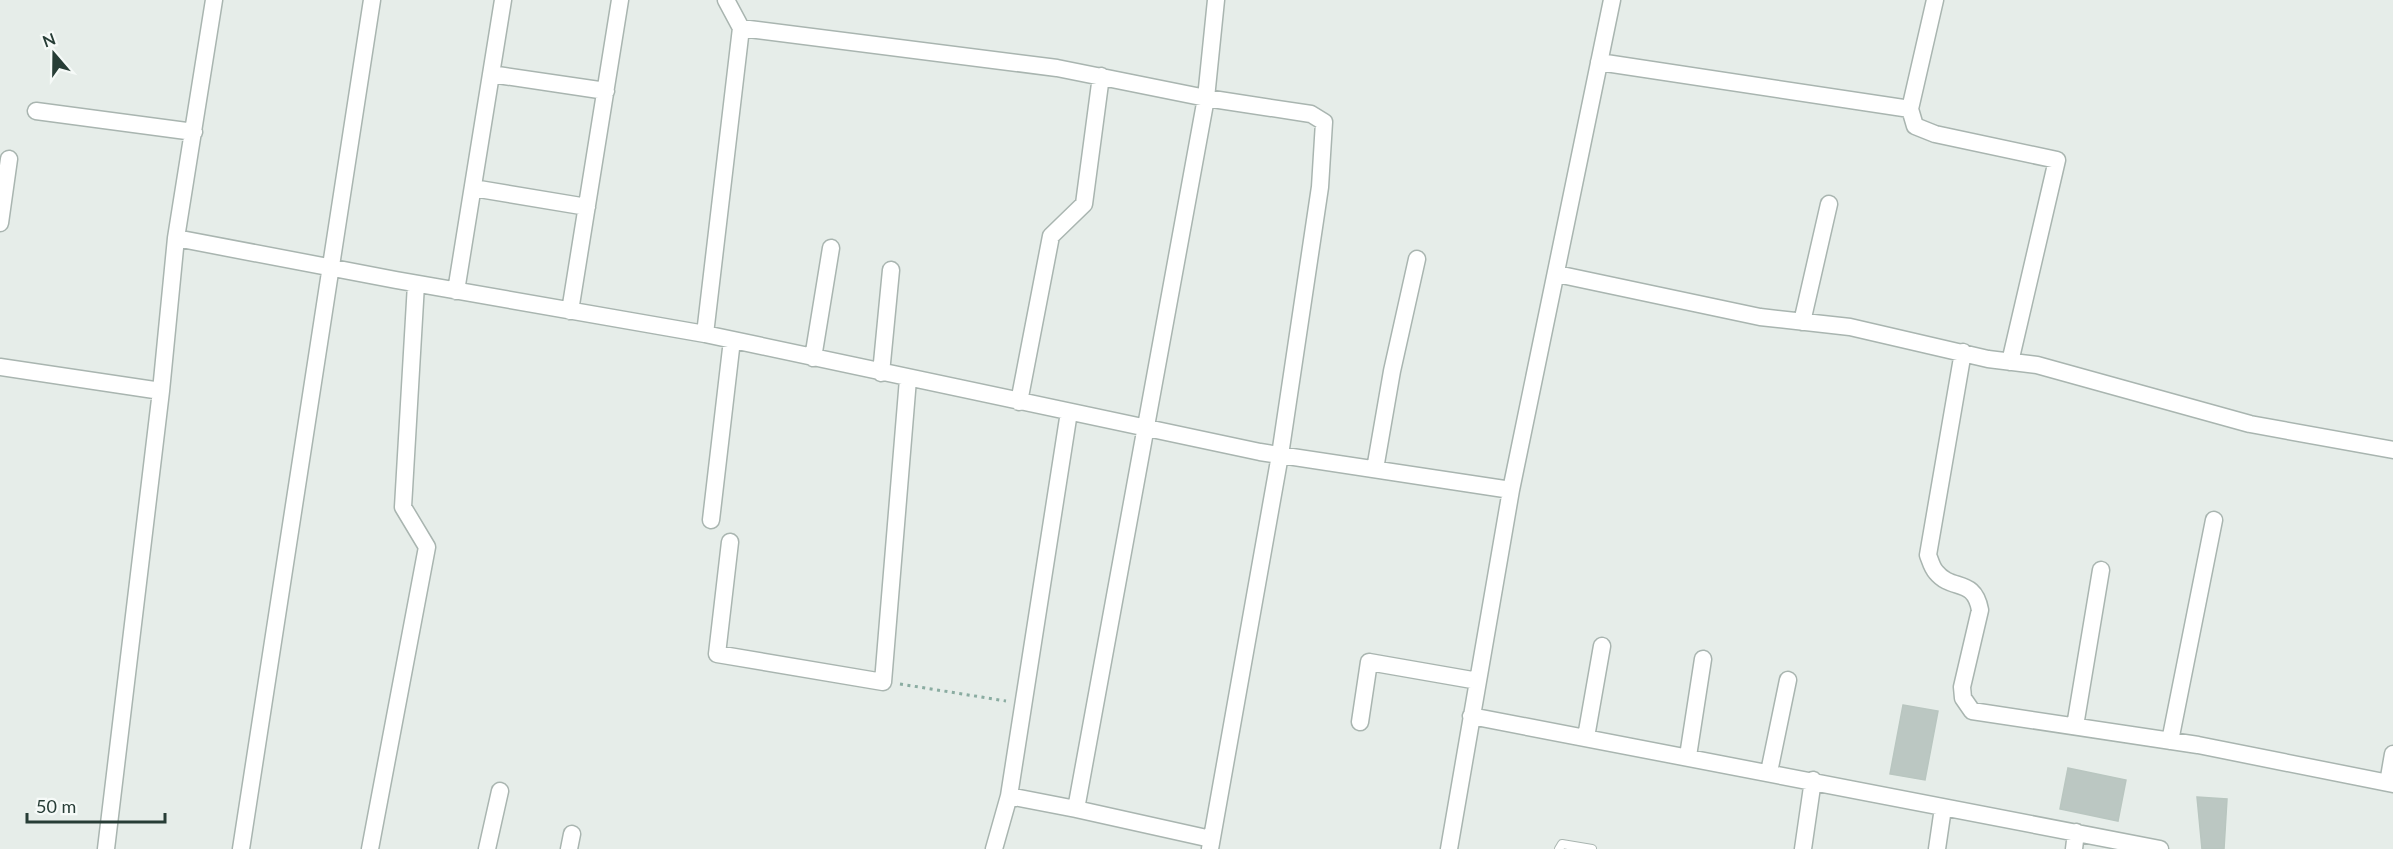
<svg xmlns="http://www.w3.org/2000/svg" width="2393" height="849" font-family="Lato,sans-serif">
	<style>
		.building { fill: #bbc7c2; stroke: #b9c6c0; stroke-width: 1.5 }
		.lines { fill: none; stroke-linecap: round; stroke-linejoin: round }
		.service-casing { stroke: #a9b5b0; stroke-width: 10 }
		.minor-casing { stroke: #a9b5b0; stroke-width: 19 }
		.path { stroke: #8aaca1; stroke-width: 3; stroke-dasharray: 3 4.5; stroke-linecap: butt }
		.service { stroke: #fff; stroke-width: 8 }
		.minor { stroke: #fff; stroke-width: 16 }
	</style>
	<rect width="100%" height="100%" fill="#e6ede9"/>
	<path class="building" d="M1903 705 1938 711 1925 780 1890 774Z
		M2068 768 2126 780 2118 821 2060 809Z
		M2197 797 2227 799 2224 849H2202Z"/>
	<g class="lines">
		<defs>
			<path id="service" d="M1559 849 1562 844 1592 849"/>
			<path id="minor" d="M1935 0 1910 109 1915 126 1935 134 2057 160 2010 362
				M741 28 1057 68 1206 98 1311 114 1324 122 1320 187 1280 455 1210 849
				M1599 62 1910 109
				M491 74 606 91
				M36 111 194 132
				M473 188 587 207
				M0 223 9 159
				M176 238 396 280 705 334 1260 452 1511 490 1449 849
				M1557 274 1760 317 1850 327 1988 359 2037 365 2250 424 2393 450
				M456 291 503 0
				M570 311 620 0
				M1802 322 1829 204
				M705 334 741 28 726 0
				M1963 352 1928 555C1930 560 1932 568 1936 572 1952 592 1974 577 1980 610L1962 687 1963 698 1972 711 2198 745 2393 784
				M813 358 831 248
				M0 367 161 391
				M881 373 891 270
				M1019 402 1051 236 1084 204 1101 76
				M1069 412 1009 796 1076 809
				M1375 469 1392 371 1417 259
				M1511 490 1612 0
				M711 520 732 340
				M730 542 717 654 883 682 908 379
				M1471 716 2160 849
				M1360 722 1369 662 1478 681
				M2075 726 2101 570
				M1586 737 1602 646
				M2170 741 2214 520
				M1688 756 1703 659
				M1769 772 1788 680
				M2388 783 2393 754
				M1211 839 1076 809 1206 98 1216 0
				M106 849 161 391 176 238 214 0
				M241 849 372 0
				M370 849 427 547 403 507 416 284
				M487 849 500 791
				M569 849 572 834
				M994 849 1009 796
				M1803 849 1813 780
				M1937 849 1943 808
				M2074 849 2076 832"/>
		</defs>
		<use href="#service" class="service-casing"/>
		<use href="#minor" class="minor-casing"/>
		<path class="path" d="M900 684 1006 701"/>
		<use href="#service" class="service"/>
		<use href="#minor" class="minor"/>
	</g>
	<g transform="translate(54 54) rotate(340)" stroke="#f6faf8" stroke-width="4.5" paint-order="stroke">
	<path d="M0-4.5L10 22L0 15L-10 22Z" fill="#273d36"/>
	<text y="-9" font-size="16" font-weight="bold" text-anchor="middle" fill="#273d36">N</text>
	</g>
	<path d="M27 813v9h138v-9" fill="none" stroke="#273d36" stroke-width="3"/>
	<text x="36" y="813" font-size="18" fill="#273d36" stroke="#f6faf8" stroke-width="4.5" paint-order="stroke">50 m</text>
</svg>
